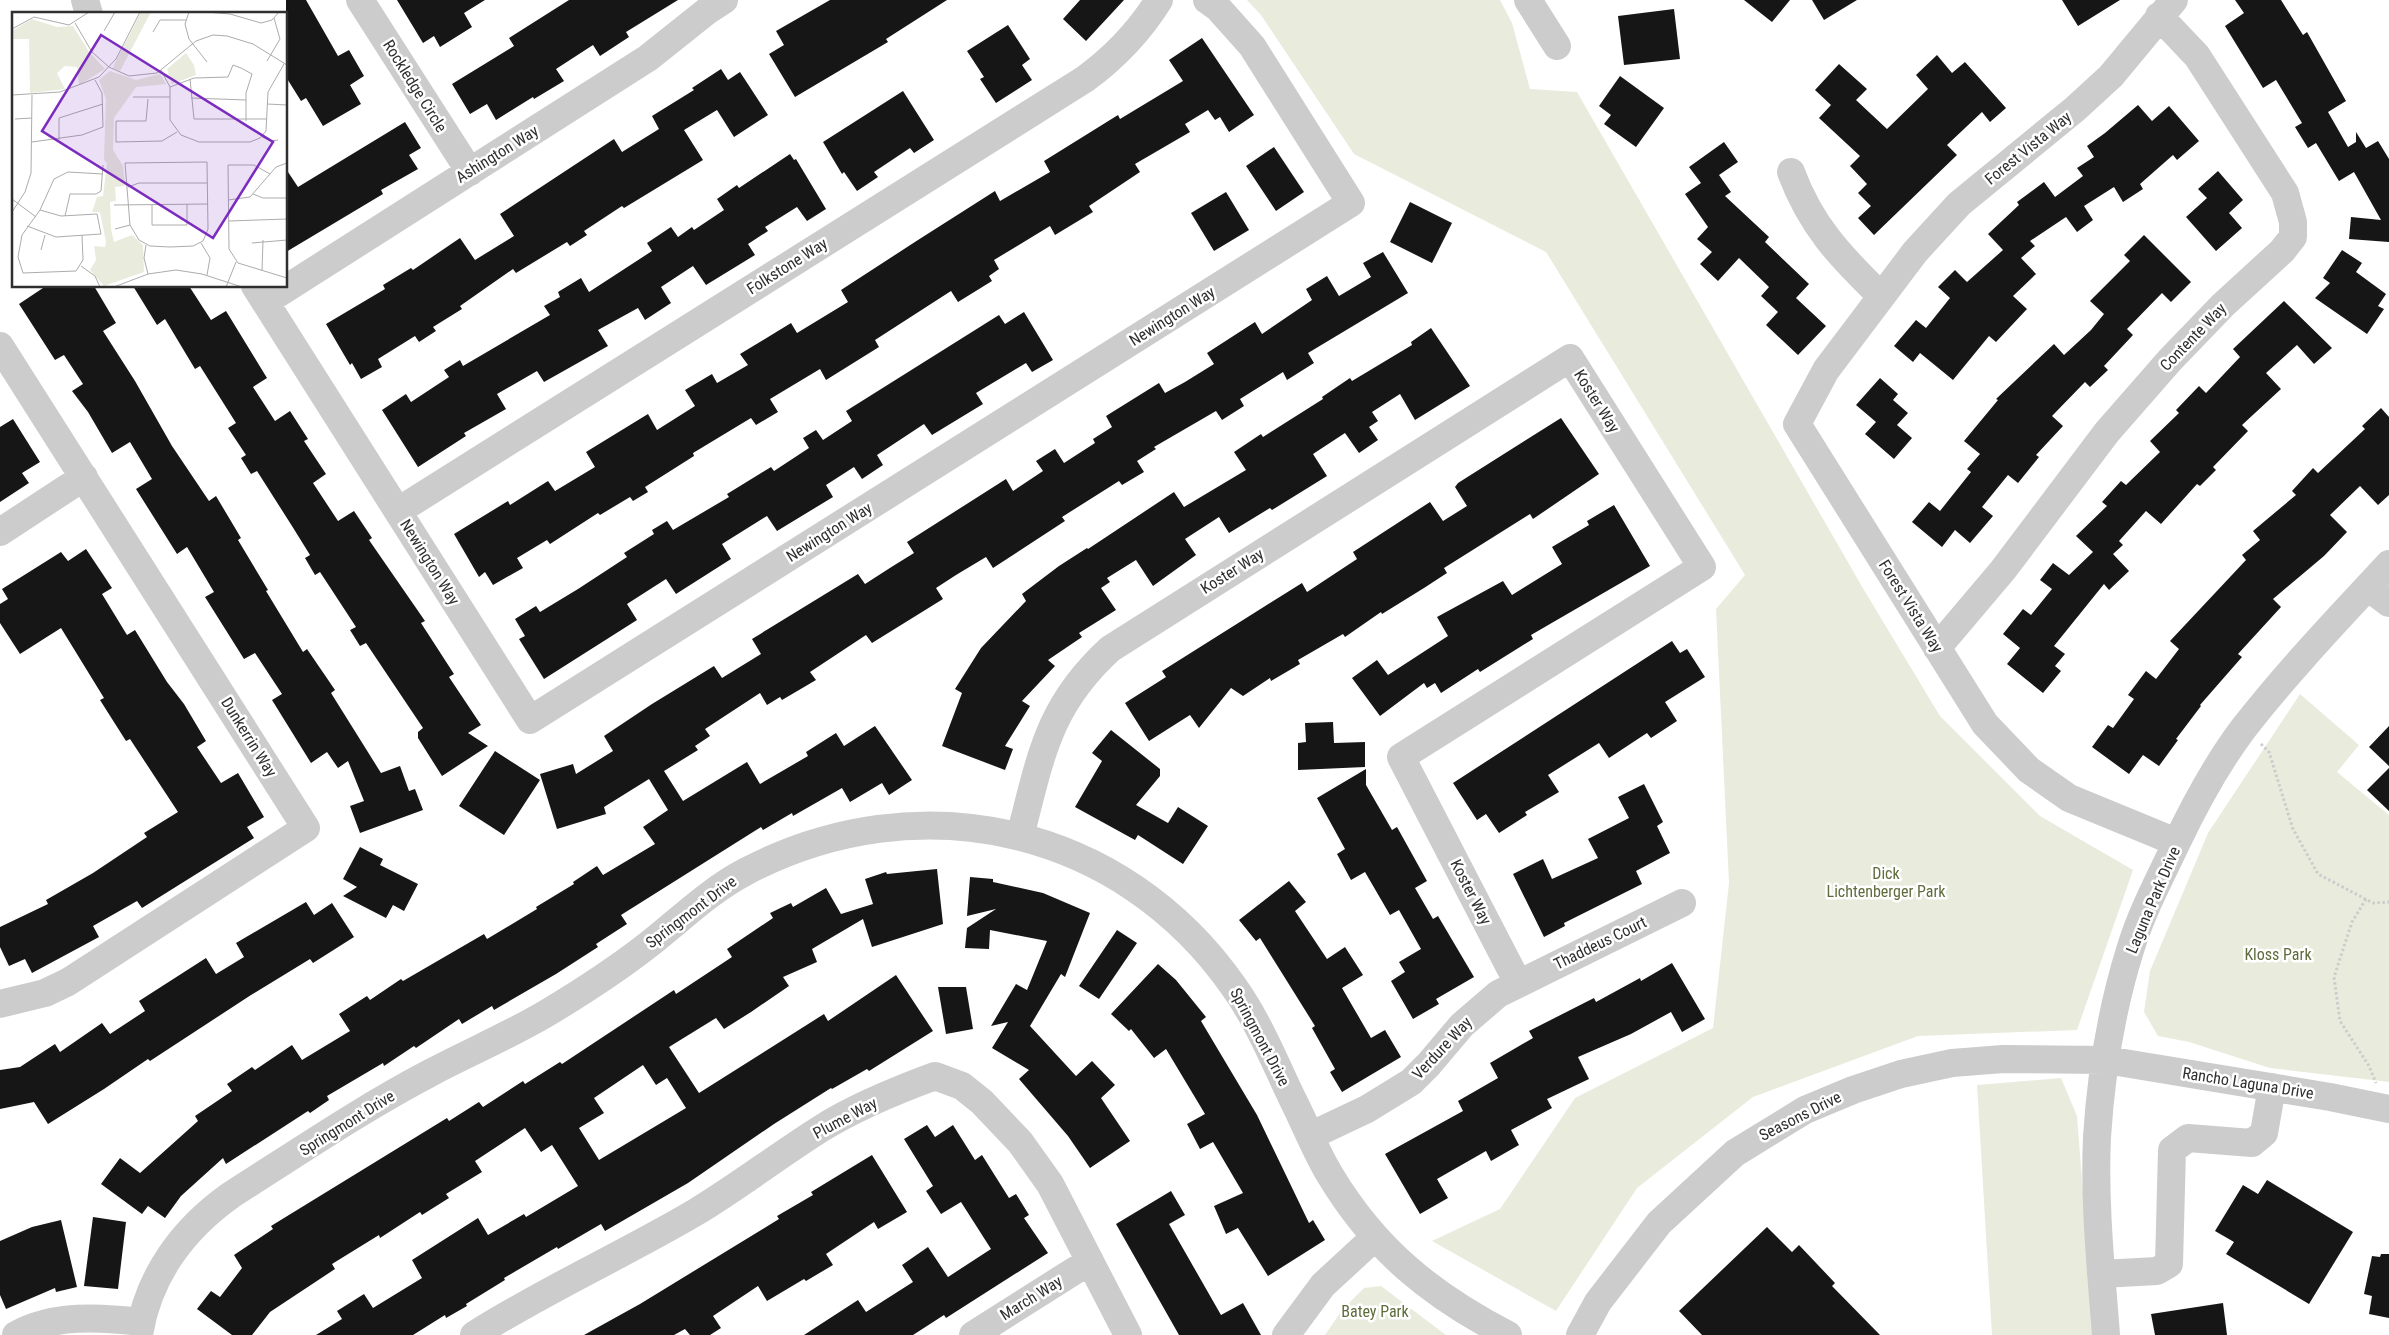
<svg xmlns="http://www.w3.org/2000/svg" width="2389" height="1335" font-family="'Roboto Condensed',sans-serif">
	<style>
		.green { fill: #e9ecdd }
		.building { fill: #161616; fill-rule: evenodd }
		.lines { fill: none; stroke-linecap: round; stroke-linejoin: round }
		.path { stroke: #ccc; stroke-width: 3; stroke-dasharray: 2.5 2.5; stroke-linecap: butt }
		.minor { stroke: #ccc; stroke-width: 28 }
		.labels { text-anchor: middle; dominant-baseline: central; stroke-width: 5; stroke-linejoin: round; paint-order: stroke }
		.street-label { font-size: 16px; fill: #2f2f2f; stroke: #fff }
		.park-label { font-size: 16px; fill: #5e6c3b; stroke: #fff }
		.inset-road { fill: none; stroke: #acacac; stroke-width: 1 }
		.view { fill: #7b2cbf; fill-opacity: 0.15; stroke: #7b2cbf; stroke-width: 2.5 }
		.inset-edge { fill: none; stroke: #2f2f2f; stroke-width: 2.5 }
	</style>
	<rect width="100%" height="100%" fill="#fff"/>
	<path class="green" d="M1247 0H1500L1512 23 1530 89 1577 92 1864 590 1940 716 2040 816 2133 870 2077 1030 1918 1036 1753 1097 1637 1188 1556 1311 1432 1241 1500 1209 1575 1098 1713 1028 1729 883 1716 609 1745 575 1546 252 1354 154 1261 15Z
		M2300 694 2359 745 2337 772 2389 815V1082L2270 1068 2189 1042 2158 1036 2144 1012 2150 971 2208 833Z
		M2061 1078 2077 1116 2094 1335H1992L1977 1085Z
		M1381 1286 1446 1335H1325L1342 1310 1364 1288Z"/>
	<path class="building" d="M286 0H306L338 56 349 50 364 76 350 85 361 104 323 126 306 98 301 101 286 77Z
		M397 0H485L464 13 472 27 440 47 434 36 423 43Z
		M569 0H678L626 32 629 37 600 56 593 45 556 69 564 81 534 99 533 97 496 120 487 104 470 114 452 84 514 46 509 38Z
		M830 0H947L886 39 888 42 795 97 769 54 784 45 776 31Z
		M1080 0H1124L1086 41 1063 19Z
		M1744 0H1790L1772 22Z
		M1812 0H1857L1824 20Z
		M2062 0H2120L2078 26Z
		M2235 0H2281L2303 35 2307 32 2346 101 2328 112 2348 147 2356 142V132L2366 148 2378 141 2389 159V242L2349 239 2351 217 2381 220 2354 172 2339 181 2316 143 2308 148 2295 127 2302 123 2276 80 2263 88 2225 26 2244 13Z
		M1674 9 1680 59 1624 65 1618 16Z
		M1008 25 1030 59 1022 65 1032 80 996 103 980 79 984 77 967 51Z
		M1202 38 1254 115 1229 132 1220 117 1215 120 1208 110 1185 124 1190 132 1135 164 1140 172 1089 206 1093 212 1055 235 1050 226 994 260 999 269 989 276 992 281 958 302 951 291 875 340 879 347 826 380 820 369 770 399 778 412 756 425 751 418 693 453 694 456 645 487 648 492 633 501 630 497 600 515 598 513 550 544 547 540 517 558 523 568 493 585 485 572 479 577 454 534 508 501 510 505 548 481 555 491 595 467 586 452 648 414 657 430 695 406 685 390 712 374 717 383 748 365 740 354 791 323 797 333 848 302 841 290 918 240 995 191 1000 201 1050 172 1044 161 1118 115 1120 119 1183 81 1169 60Z
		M1937 55 1952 73 1965 62 2006 108 1990 122 1982 112 1947 145 1957 155 1874 235 1858 218 1871 206 1858 193 1867 184 1850 166 1860 156 1819 118 1831 105 1815 90 1839 64 1867 89 1856 100 1887 129 1928 89 1916 75Z
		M721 69 728 80 740 72 768 115 734 137 717 110 684 130 703 160 624 208 622 206 584 231 587 235 570 246 567 242 516 273 513 269 460 306 462 309 433 327 436 331 419 342 415 336 378 359 382 367 361 379 352 363 350 365 326 324 385 289 383 285 411 268 413 270 460 238 475 260 514 236 500 214 614 139 622 152 659 129 652 116 694 90 692 88Z
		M1620 76 1664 108 1636 147 1604 124 1611 115 1599 106Z
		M903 91 934 140 914 153 910 148 874 172 878 177 857 191 844 172 842 174 823 142Z
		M2138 105 2152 121 2169 106 2199 141 2177 160 2173 155 2140 184 2143 189 2123 202 2114 187 2084 206 2093 220 2077 232 2066 217 2030 241 2035 246 2021 258 2036 274 2013 296 2027 309 1996 342 1989 336 1953 380 1920 353 1913 362 1894 346 1916 320 1926 328 1950 298 1938 287 1955 270 1967 282 2003 250 1988 234 2019 205 2017 202 2044 182 2055 197 2083 176 2077 168 2094 157 2087 146 2105 133Z
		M405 122 421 148 409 155 418 169 381 190 383 194 286 252V169L298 187Z
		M1724 142 1738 162 1719 175 1731 192 1725 196 1769 237 1765 242 1809 284 1796 298 1826 326 1798 355 1766 325 1778 312 1761 296 1769 287 1739 258 1718 281 1700 264 1712 252 1697 239 1708 227 1685 194 1701 183 1689 167Z
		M1274 147 1304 192 1276 211 1246 166Z
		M790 154 794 160 796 159 826 209 807 221 797 207 765 227 768 231 748 244 755 255 706 285 693 266 661 287 671 303 645 320 638 308 598 330 608 346 544 382 537 371 497 394 506 409 464 433 466 436 418 467 382 410 406 394 411 402 449 377 444 370 460 360 463 366 550 315 544 306 560 297 558 292 581 278 589 292 652 251 647 243 671 227 678 237 692 227 694 230 724 210 717 199 737 185 739 188Z
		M2218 171 2243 200 2229 213 2242 228 2216 251 2186 217 2207 198 2198 189Z
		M1226 192 1249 230 1214 251 1191 213Z
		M1410 202 1452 223 1432 263 1390 242Z
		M2144 235 2191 282 2171 302 2162 293 2127 329 2133 335 2104 366 2108 370 2090 387 2085 382 2052 416 2063 426 2036 455 2039 457 2018 483 2008 475 1982 507 1993 516 1970 543 1955 530 1942 547 1912 522 1929 502 1940 511 1971 472 1967 469 1980 454 1964 441 1998 400 1996 399 2054 344 2064 355 2091 330 2104 314 2090 301 2130 261 2124 255Z
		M2342 250 2362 263 2356 272 2386 294 2378 306 2384 309 2367 334 2315 298 2330 283 2323 278Z
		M1383 252 1408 293 1308 353 1314 363 1287 380 1283 372 1240 399 1244 406 1222 420 1216 411 1154 447 1156 449 1137 461 1144 472 1122 485 1119 481 1062 517 1065 521 993 568 986 557 956 575 936 588 943 599 872 643 866 635 810 672 816 680 782 700 780 697 767 705 760 693 705 729 710 736 695 746 698 750 664 771 683 801 747 762 760 784 808 756 806 752 836 733 844 746 875 726 912 780 889 795 882 783 850 802 842 788 793 816 792 813 763 830 761 827 621 915 627 924 596 944 598 947 556 974 494 1010 492 1006 462 1024 459 1019 416 1048 414 1046 384 1066 383 1063 327 1096 329 1100 310 1113 308 1111 226 1164 223 1158 181 1196 165 1218 148 1206 142 1214 101 1184 120 1158 140 1173 198 1121 195 1116 232 1091 227 1084 252 1067 255 1070 292 1045 302 1060 350 1031 339 1014 367 996 370 1000 401 979 403 981 484 934 487 939 537 909 536 907 574 884 573 882 597 866 603 875 655 844 643 827 668 810 649 779 604 807 606 814 557 829 540 774 573 764 576 774 613 751 604 736 652 704 714 666 722 678 761 654 752 639 858 574 865 584 893 566 914 553 907 542 1006 479 1013 491 1043 471 1036 461 1055 449 1064 463 1095 443 1093 439 1112 427 1106 416 1159 383 1165 393 1185 382 1214 364 1207 353 1255 322 1262 334 1312 300 1306 289 1327 276 1339 296 1371 277 1363 263Z
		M46 286H94L116 323 103 331 135 381 172 446 209 501 216 496 241 538 238 540 268 590 266 591 303 652 307 649 335 690 331 693 381 773 400 766 409 791 415 789 423 810 360 833 350 806 364 801 348 761 338 768 327 752 311 763 272 700 282 694 255 653 244 659 205 597 214 592 187 547 177 554 136 489 152 479 130 442 112 453 88 412 72 391 83 384 64 355 55 360 19 304Z
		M133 286H189L211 320 226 311 267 378 253 387 275 421 290 411 308 439 304 441 326 474 313 483 338 521 354 511 372 538 369 540 425 621 421 623 454 674 449 677 481 725 468 733 488 746 442 776 418 738V732L423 728 366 643 360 646 350 630 356 627 320 572 315 575 305 558 310 555 292 526 257 471 251 474 241 458 246 455 228 428 236 423 200 366 195 369 165 319 157 325Z
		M2284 301 2332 348 2314 364 2297 345 2266 373 2281 389 2242 425 2248 431 2213 467 2216 470 2200 486 2197 484 2161 524 2146 511 2119 541 2123 545 2113 554 2129 571 2109 590 2104 584 2054 646 2065 654 2055 666 2061 671 2043 693 2007 664 2020 648 2003 634 2023 609 2031 615 2052 589 2040 580 2053 563 2069 575 2093 552 2076 536 2107 506 2102 502 2121 481 2126 485 2160 452 2150 441 2179 413 2176 410 2199 386 2206 393 2240 357 2233 349Z
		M1024 312 1053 360 1032 372 1026 363 976 393 983 404 932 435 924 424 877 455 883 465 862 479 854 467 826 485 833 497 777 531 767 516 722 544 731 559 676 594 666 579 627 604 637 620 544 679 519 639 525 636 515 619 536 606 540 612 578 589 627 557 624 553 654 534 652 530 667 521 673 530 729 497 727 494 771 467 774 471 809 448 803 438 816 430 823 440 852 421 846 411 999 315 1005 324Z
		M1431 328 1470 386 1415 420 1400 394 1372 412 1378 421 1369 427 1378 440 1359 453 1345 433 1313 454 1327 476 1272 510 1270 508 1229 533 1219 517 1185 539 1196 555 1153 586 1136 560 1107 578 1110 582 1101 588 1116 610 1079 633 1082 637 1048 660 1055 666 1022 701 1030 706 1005 746 1013 749 1005 770 942 746 962 693 955 689 981 648 1026 601 1022 594 1059 566 1087 548 1088 549 1174 492 1184 507 1246 470 1234 452 1261 434 1263 437 1323 399 1322 397 1350 378 1352 381 1412 345 1411 342Z
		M1880 378 1898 394 1893 400 1908 413 1897 425 1912 438 1894 459 1865 434 1876 422 1856 405Z
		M2381 408 2389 417V495L2378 505 2360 486 2330 515 2347 532 2324 556 2273 599 2281 607 2238 654 2242 657 2200 705 2201 706 2176 739 2178 740 2159 766 2143 755 2129 774 2092 747 2108 725 2113 728 2134 699 2128 695 2146 671 2156 679 2179 649 2170 641 2246 560 2242 555 2260 540 2253 531 2296 495 2292 491 2313 468 2318 473 2365 429 2362 426Z
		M1561 418 1599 474 1533 519 1530 514 1444 568 1447 573 1424 588 1382 614 1381 612 1345 637 1343 634 1298 660 1300 664 1271 681 1270 678 1243 696 1231 688 1199 728 1190 715 1149 741 1125 703 1166 677 1162 671 1302 583 1307 592 1357 559 1353 552 1430 502 1443 521 1467 506 1455 487 1458 483Z
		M13 419 40 462 22 473 29 483 0 502V427Z
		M1614 505 1650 566 1531 635 1533 639 1480 672 1478 669 1441 693 1435 683 1427 688 1424 683 1380 716 1352 678 1377 660 1388 675 1448 636 1437 617 1503 581 1512 595 1562 564 1552 547 1589 525 1587 521Z
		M86 549 112 588 102 594 127 635 135 630 167 682 184 704 206 741 197 747 221 783 238 773 264 817 247 827 254 838 142 908 137 901 93 926 99 937 32 973 25 959 9 966 0 947V927L48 904 46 900 93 873 147 837 144 833 178 812 130 739 126 741 100 700 104 698 61 628 20 654 0 623V604L8 599 2 589 61 552 68 561Z
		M1672 641 1680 653 1687 649 1705 677 1665 702 1677 721 1651 738 1647 733 1609 758 1599 743 1548 775 1559 792 1525 812 1527 815 1499 833 1486 814 1477 820 1453 783Z
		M1333 722 1334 743 1365 742V767L1298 770V743L1306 742 1305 723Z
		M2389 726V766L2369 747Z
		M1111 730 1160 769V776L1136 805 1168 823 1178 807 1208 826 1183 864 1138 835 1135 840 1075 807 1102 761 1092 753Z
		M495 751 540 780 504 835 459 806Z
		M2389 768V811L2367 790Z
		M1366 769V785L1392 830 1397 827 1427 881 1415 888 1433 919 1438 916 1474 977 1436 999 1439 1004 1413 1019 1391 981 1405 972 1399 962 1421 949 1399 910 1390 915 1365 872 1351 880 1337 854 1345 849 1317 798Z
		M1644 784 1663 822 1657 826 1670 853 1636 871 1642 884 1564 923 1565 926 1544 937 1513 874 1543 859 1552 879 1598 858 1588 839 1629 818 1618 797Z
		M360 847 383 859 380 865 418 884 404 911 393 905 386 918 343 896 357 887 343 879Z
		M937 869 943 924 872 947 863 919 812 949 817 962 783 977 789 986 751 1012 724 1029 716 1018 669 1047 699 1093 824 1014 828 1021 896 975 933 1031 869 1071 867 1069 832 1089 831 1088 774 1124 688 1183 605 1231 601 1224 558 1249 557 1247 504 1278 505 1280 466 1304 467 1306 446 1318 445 1315 413 1335H316L342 1319 337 1311 364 1294 373 1308 422 1278 412 1260 478 1218 488 1235 524 1214 526 1217 578 1186 552 1145 541 1152 525 1128 475 1161 482 1172 446 1194 449 1198 422 1215 420 1212 380 1238 379 1235 332 1264 335 1269 270 1312 252 1335H232L197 1309 211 1291 220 1297 242 1268 234 1255 273 1229 271 1226 447 1118 449 1121 479 1102 483 1107 523 1081 525 1084 560 1062 562 1064 674 990 676 994 732 957 727 949 773 918 770 913 791 903 793 907 826 888 841 914 873 904 865 879 886 872 887 874ZM643 1065 656 1085 667 1078 686 1108 599 1160 579 1128 604 1113 594 1098Z
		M970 877 993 879V882L1043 893 1090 913 1065 977 1061 974 1030 1026 1076 1076 1092 1061 1115 1085 1101 1098 1130 1141 1090 1168 1068 1136 1019 1079 1029 1070 992 1048 1008 1022 991 1026 1016 984 1027 990 1047 941 990 930 989 949 965 948 967 928 996 909 967 916Z
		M1289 881 1306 902 1295 911 1327 959 1345 947 1363 975 1342 988 1371 1038 1385 1030 1401 1057 1342 1092 1330 1072 1335 1069 1312 1028 1315 1026 1260 938 1256 941 1239 920Z
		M306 902 314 915 332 903 354 937 313 963 310 959 251 995 150 1061 148 1059 104 1089 48 1124 34 1102 0 1109V1070L20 1067 55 1044 60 1052 102 1023 110 1034 145 1011 139 1001 206 958 216 974 244 957 236 943Z
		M1117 930 1137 943 1099 999 1079 986Z
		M1672 963 1705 1019 1682 1032 1671 1012 1631 1034 1578 1057 1589 1079 1547 1099 1552 1108 1511 1130 1519 1145 1491 1161 1486 1151 1437 1179 1448 1198 1420 1214 1385 1154 1463 1111 1458 1101 1498 1078 1490 1063 1533 1038 1529 1031 1594 998 1596 1002 1640 978 1641 981Z
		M1158 964 1176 980 1206 1017 1201 1021 1257 1115 1309 1223 1313 1220 1325 1240 1268 1276 1238 1228 1226 1234 1214 1206 1243 1193 1213 1142 1200 1149 1187 1124 1205 1114 1166 1049 1154 1058 1131 1029 1129 1031 1111 1014Z
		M938 987H966L973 1029 946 1034Z
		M927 1125 935 1137 953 1125 975 1160 982 1155 1009 1198 1016 1194 1029 1215 1024 1218 1048 1253 946 1318 944 1315 913 1335H804L858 1300 866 1312 913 1282 902 1265 928 1247 948 1277 991 1249 961 1202 941 1214 926 1191 933 1186 904 1139Z
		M872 1155 907 1212 878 1229 874 1222 826 1254 833 1265 806 1281 804 1279 767 1301 758 1286 713 1316 721 1328 710 1335H690L685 1329 674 1335H584L640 1304 779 1219 777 1216 813 1195 811 1192Z
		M2267 1180 2353 1232 2309 1304 2226 1254 2234 1242 2215 1231 2243 1185 2258 1194Z
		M1171 1191 1185 1215 1169 1224 1221 1315 1243 1303 1261 1335H1179L1116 1224Z
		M93 1217 126 1222 118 1289 84 1286Z
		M61 1220 77 1287 56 1292 55 1288 6 1309 0 1295V1241L32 1227Z
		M1767 1227 1792 1252 1799 1245 1835 1283 1832 1286 1880 1335H1702L1679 1311Z
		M2381 1254H2389V1318L2369 1314 2372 1296 2364 1294 2372 1256 2380 1257Z
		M2223 1303 2227 1335H2155L2151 1314Z"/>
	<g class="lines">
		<path class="path" d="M2261 744 2269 752 2293 829 2318 874 2373 903 2389 902
			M2366 899 2352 922 2334 977 2340 1021 2369 1066 2376 1083"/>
		<path class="minor" d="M85 0 89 14
			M360 0 470 172
			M1528 0 1557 46
			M2174 0 2111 76 2075 109 1959 204 1915 252 1826 370 1797 424 1985 724 2029 770 2069 798 2176 842
			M1791 172C1811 226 1840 256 1880 295
			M255 286 530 720 1351 203 1252 46 1218 8 1207 0
			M265 302 648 58 707 11 724 0
			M0 346 306 828 68 982 45 993 0 1004
			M398 511 1085 79C1115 57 1139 32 1159 0
			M0 532 84 477
			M2368 587 2389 603
			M1937 648 2003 570 2107 432 2170 360 2223 305 2282 251 2293 237V222L2285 193 2197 56 2159 16
			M1020 836C1041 757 1047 707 1110 649L1570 358 1702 567 1401 757 1518 983
			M1310 1136 1367 1109 1411 1082 1429 1064 1462 1025 1498 994 1682 903
			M2101 1274 2157 1271 2169 1264 2172 1150 2188 1138 2252 1143 2264 1133 2272 1087
			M16 1335C53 1314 101 1317 141 1322
			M139 1335C148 1276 183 1229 231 1195 297 1153 363 1108 432 1072 470 1052 510 1035 547 1013 582 992 616 970 648 945 680 920 709 891 745 872 918 781 1122 826 1234 987 1259 1022 1275 1063 1294 1102 1306 1126 1316 1152 1330 1175 1375 1250 1431 1295 1508 1335
			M474 1335C545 1290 623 1255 696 1212 739 1186 779 1155 822 1128 857 1106 897 1090 935 1076L962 1086 982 1102 1020 1142 1050 1184 1128 1335
			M973 1335 1090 1261
			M1286 1335 1323 1285 1375 1237
			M1580 1335 1598 1302 1659 1223 1735 1153 1805 1110 1853 1090 1901 1074 1952 1063 2003 1059 2106 1060 2330 1097 2389 1109
			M2106 1335C2101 1269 2094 1203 2097 1137 2101 1074 2112 1007 2131 947 2142 911 2160 878 2176 844 2195 804 2216 765 2243 729 2288 671 2339 618 2389 564"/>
	</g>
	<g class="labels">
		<g class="street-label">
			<text transform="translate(415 86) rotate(58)">Rockledge Circle</text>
			<text transform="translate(2028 148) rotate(-39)">Forest Vista Way</text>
			<text transform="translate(497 154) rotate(-32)">Ashington Way</text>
			<text transform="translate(787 266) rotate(-32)">Folkstone Way</text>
			<text transform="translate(1172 316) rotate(-32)">Newington Way</text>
			<text transform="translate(2193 337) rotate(-46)">Contente Way</text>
			<text transform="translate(1597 401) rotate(58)">Koster Way</text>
			<text transform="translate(829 532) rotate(-32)">Newington Way</text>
			<text transform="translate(430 562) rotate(58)">Newington Way</text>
			<text transform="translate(1232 571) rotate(-32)">Koster Way</text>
			<text transform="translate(1911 606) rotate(58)">Forest Vista Way</text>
			<text transform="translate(249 737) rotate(58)">Dunkerrin Way</text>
			<text transform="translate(1471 892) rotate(63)">Koster Way</text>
			<text transform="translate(2153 900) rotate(-67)">Laguna Park Drive</text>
			<text transform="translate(691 912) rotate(-37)">Springmont Drive</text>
			<text transform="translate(1600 943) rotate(-26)">Thaddeus Court</text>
			<text transform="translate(1260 1037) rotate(62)">Springmont Drive</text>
			<text transform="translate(1442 1048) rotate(-47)">Verdure Way</text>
			<text transform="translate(2248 1083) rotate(9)">Rancho Laguna Drive</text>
			<text transform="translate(1800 1116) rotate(-27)">Seasons Drive</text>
			<text transform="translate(845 1118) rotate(-28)">Plume Way</text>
			<text transform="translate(347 1123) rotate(-32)">Springmont Drive</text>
			<text transform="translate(1031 1298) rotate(-32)">March Way</text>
		</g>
		<g class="park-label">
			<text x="1886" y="873">Dick<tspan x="1886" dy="18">Lichtenberger Park</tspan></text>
			<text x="2278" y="954">Kloss Park</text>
			<text x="1375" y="1311">Batey Park</text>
		</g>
	</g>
	<g transform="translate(12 12)">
		<rect width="275" height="275" fill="#fff"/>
		<path d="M129 0H139L108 59 101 56 102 53ZM20 7 45 15 61 14 77 40 93 57 67 73 65 55 53 54 45 61 53 77 18 81 17 27H0V19ZM174 41 182 53 184 63 160 72 155 57ZM98 59 124 68 148 62 154 72 124 75 102 106 101 138 111 154 113 174 103 175 104 189 98 190 99 217 102 230 120 223 131 233 132 260 92 274 78 258 84 248 82 234 93 235 94 230 88 200H80L85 185 91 184 95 151 92 148 94 87 87 68Z" fill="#e9ecdd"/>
		<path class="inset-road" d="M177 0 173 12 177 27 195 50M194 0 218 2 249 11 260 8 267 0M63 11 80 40 97 55 117 64 145 61 184 29 201 23 215 24 241 32 275 53M0 17 22 5 57 13 77 0M92 19 103 0M141 20 148 8H174M255 49 268 27 262 6M149 58 158 75V108L169 123 187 130H238L248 126 254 119 256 80 272 52M178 67 182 107H255M158 75 182 66 216 65 221 53 229 56 240 62 234 81V109M0 83 48 80 87 65 104 47 128 0M121 85H158M179 86 234 88M136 87 134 109H104V130L150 129 165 120M255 92 275 93M3 107 20 106M250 125 259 129 266 128M47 128V106L91 92M20 130 70 123 91 115 90 81 83 68M195 150 196 217 191 229 181 234 158 235 138 234 127 228 118 213 113 151ZM258 162 242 153H216L217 237 226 251 275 266M116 175 127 171H195M241 182 251 186H275M0 187 24 205M216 188 238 185 264 155 275 151M102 193 196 192M140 193V213H175V192M0 200 13 180 19 161 20 83M53 204 58 182H84L89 179 91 153M217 209 275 207M15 214 44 225 89 222 85 202 49 204 28 198M103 217 118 213M70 223 71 248 64 259 11 261 6 245 10 223 28 198 42 167 56 160 91 162M189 231 198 246 195 263M240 231 275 228M134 233 132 246 136 262M29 238 33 223M69 254 83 264 88 275M250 259 251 228M102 275 136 262 164 258 190 262 230 275M214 275 224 250"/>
		<path class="view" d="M89 23 261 130 201 226 30 119Z"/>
		<rect width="275" height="275" class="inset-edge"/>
	</g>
</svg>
